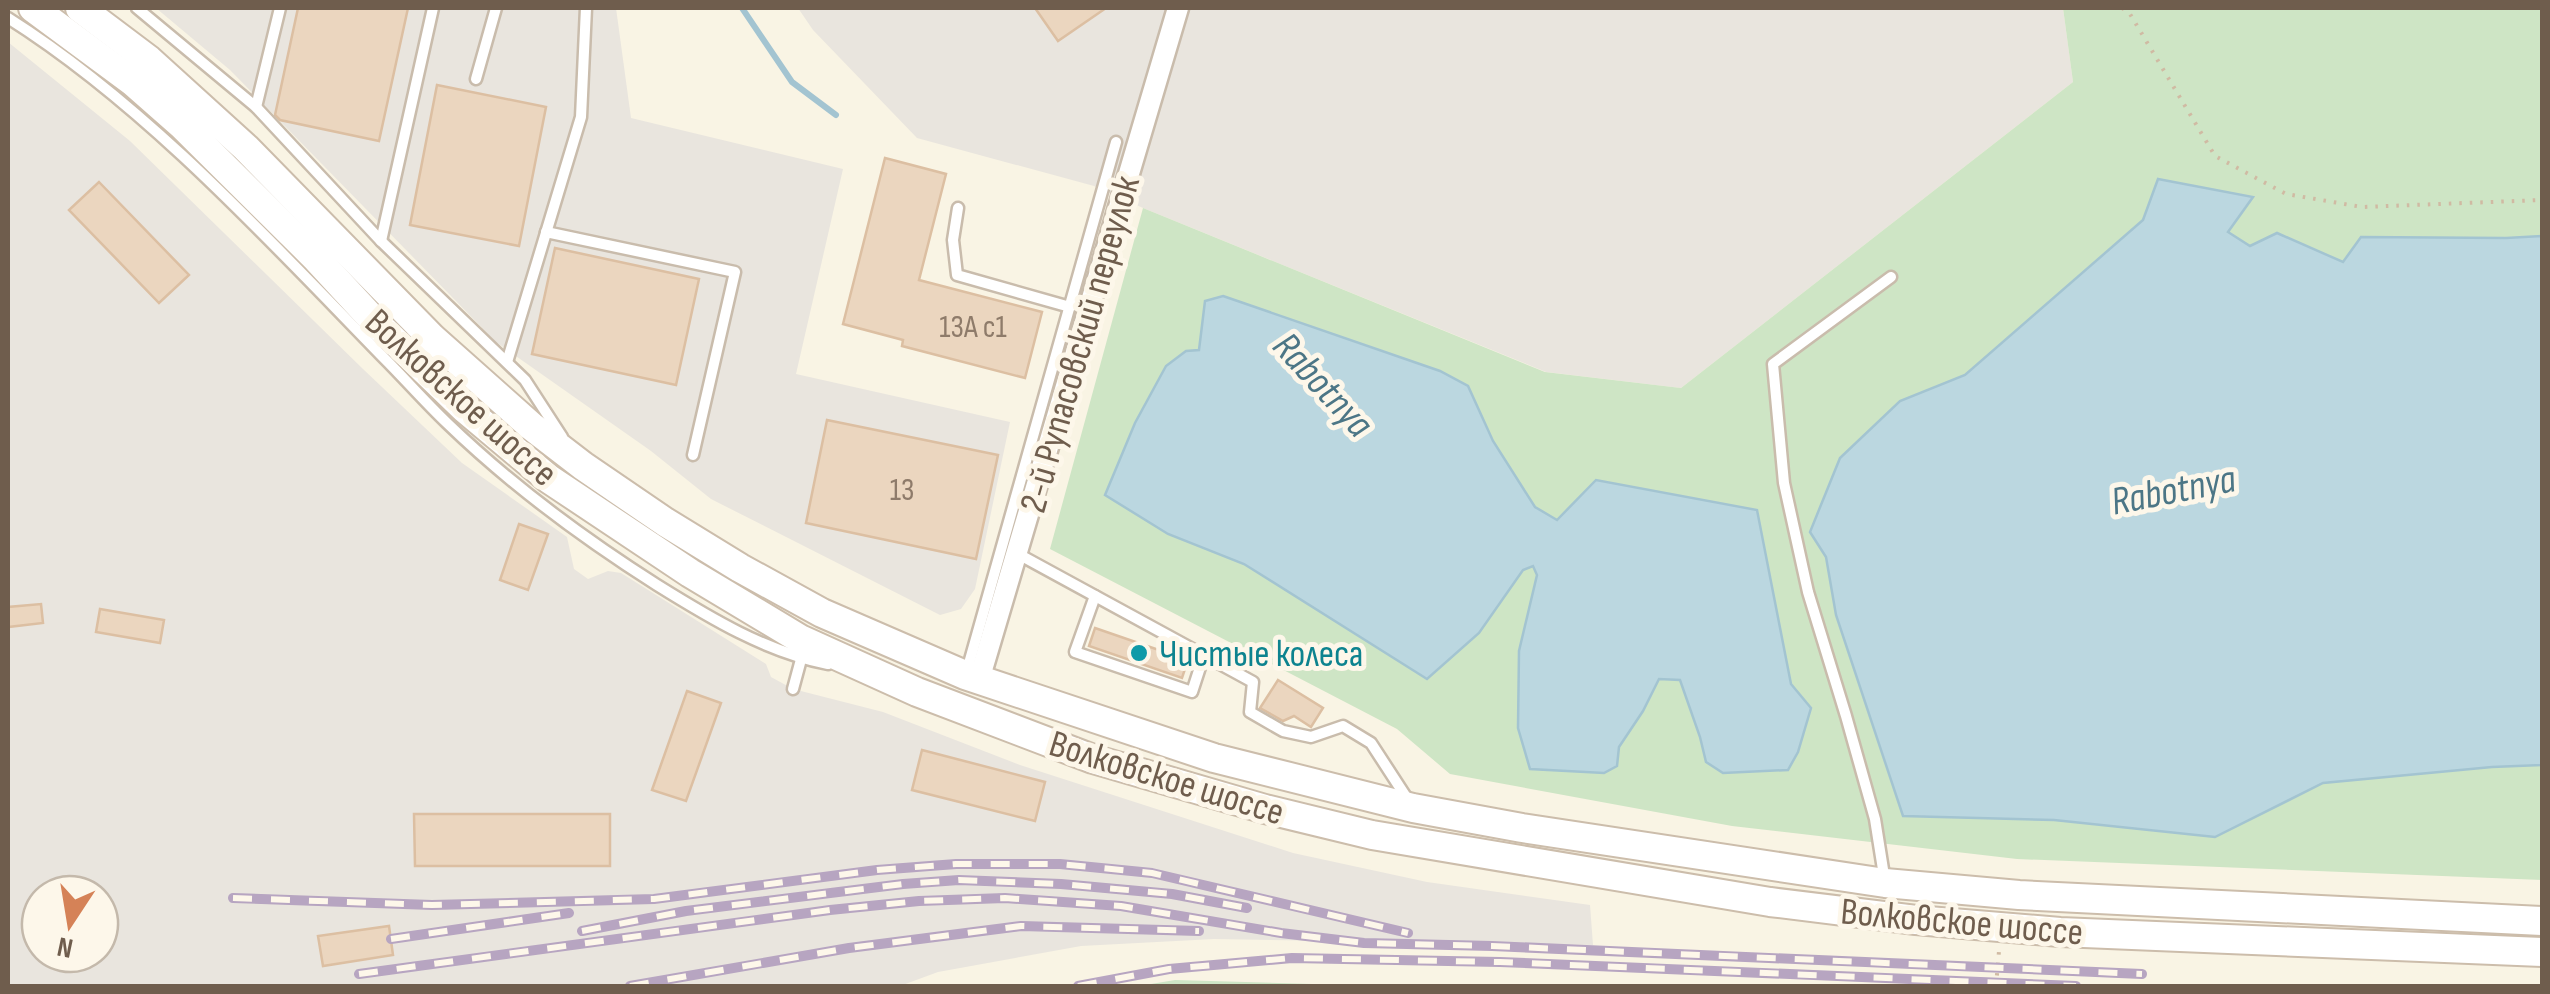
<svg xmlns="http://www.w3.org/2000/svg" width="2550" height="994" font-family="'Sofia Sans Condensed',sans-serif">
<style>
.industrial{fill:#e9e5de;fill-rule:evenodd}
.green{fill:#cee5c5;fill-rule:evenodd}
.water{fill:#bbd7e0;stroke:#a3c4d1;stroke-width:2.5}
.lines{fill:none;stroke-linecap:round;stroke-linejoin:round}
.stream{stroke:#a3c4d1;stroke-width:6}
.building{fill:#ebd6bf;stroke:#dcbfa2;stroke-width:2.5}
.lane-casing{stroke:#c9bcac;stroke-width:15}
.street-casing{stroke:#c9bcac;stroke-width:25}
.secondary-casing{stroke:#ccbdab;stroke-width:32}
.path{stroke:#d0baa3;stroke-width:4;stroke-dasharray:2.5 8;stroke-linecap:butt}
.lane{stroke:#fff;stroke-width:10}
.street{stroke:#fff;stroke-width:20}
.secondary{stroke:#fff;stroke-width:28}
.rail-casing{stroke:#b7a5c1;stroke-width:10}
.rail{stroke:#fdf7ea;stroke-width:6;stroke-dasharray:19;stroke-linecap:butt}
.culture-dot{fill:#0f9aa8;stroke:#fdf7ea;stroke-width:4}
.labels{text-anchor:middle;stroke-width:10;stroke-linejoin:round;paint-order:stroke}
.number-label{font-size:32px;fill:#8e7b6a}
.street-label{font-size:38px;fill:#6f5d4d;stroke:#fdf7ea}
.culture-label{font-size:38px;fill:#0d838f;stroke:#fdf7ea;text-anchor:start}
.water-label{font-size:40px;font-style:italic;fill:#4c7686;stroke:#fdf7ea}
</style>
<rect width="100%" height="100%" fill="#f9f4e4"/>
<!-- industrial -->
<g class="industrial">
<path d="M156,8H616L631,118L843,169L796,374L1010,422L975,589L961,609L940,615L711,499L651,451L496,342L230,70Z"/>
<path d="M798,8H2063L2073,82L1681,388L1546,372L1143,208L1094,186L917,138L813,30Z"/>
<path d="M8,42L130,141L363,369L462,463L567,537L574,569L588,579L608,571L621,573L766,664L771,677L793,689L883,712L1020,765L1293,853L1427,882L1590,905L1593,945L1214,939L1081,946L938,972L900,986H8ZM40,894H100V954H40Z"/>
</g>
<!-- green -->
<g class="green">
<path d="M2063,8H2542V236L2506,238L2343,262L2277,233L2250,246L2228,232L2252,197L2158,179L2143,220L1965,376L1900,401L1810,532L1826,557L1836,616L1904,816L2054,820L2215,837L2323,783L2492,767L2542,765V880L2017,859L1732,826L1450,774L1397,729L1050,549L1143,208L1545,372L1681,388L2073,82ZM1199,350L1468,386L1493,441L1535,507L1558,520L1757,510L1791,684L1811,708L1706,762L1700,737L1680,680L1659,679L1643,711L1619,747L1519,651L1537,575L1533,565L1523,570L1479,633L1244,564L1168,534L1105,494L1135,423L1166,366L1186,351Z"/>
<path d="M1175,980L1380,986H1139Z"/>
</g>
<!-- water -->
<g class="water">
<path d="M2158,179L2253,197L2228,232L2250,246L2277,233L2343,262L2361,237L2506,238L2542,236V765L2492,767L2323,783L2215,837L2054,820L1903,816L1836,615L1826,557L1810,532L1840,458L1900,401L1965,375L2143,220Z"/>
<path d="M1223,296L1440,371L1468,386L1493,441L1535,507L1557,520L1596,480L1757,510L1791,684L1811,708L1798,752L1788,770L1723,773L1706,762L1700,737L1680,680L1659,679L1643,711L1619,747L1617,766L1604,773L1530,769L1518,728L1519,651L1537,575L1533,566L1523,570L1479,633L1427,679L1244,564L1168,534L1105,495L1135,423L1166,366L1186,351L1199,350L1205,301Z"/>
</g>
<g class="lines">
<!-- stream -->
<path class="stream" d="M742,8L792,82L836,115"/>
</g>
<!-- building -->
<g class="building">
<path d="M298,8H408L379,141L280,120L275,115Z"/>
<path d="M1035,8H1106L1058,41Z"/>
<path d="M437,85L546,107L519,246L410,225Z"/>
<path d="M885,158L946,174L919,280L1042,312L1025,378L902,346L903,340L843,324Z"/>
<path d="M99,182L189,275L159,303L69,210Z"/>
<path d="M555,248L699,279L676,385L532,354Z"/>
<path d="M827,420L998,455L976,559L806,523Z"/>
<path d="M519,524L548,534L528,590L500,580Z"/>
<path d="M41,604L43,623L8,627V607Z"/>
<path d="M100,609L164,620L160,643L96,632Z"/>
<path d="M1095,628L1188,660L1182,678L1089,646Z"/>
<path d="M1278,680L1323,708L1311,727L1294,716L1283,721L1260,708Z"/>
<path d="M687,691L721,703L686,801L652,790Z"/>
<path d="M922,750L1045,782L1035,821L912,790Z"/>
<path d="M414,814H610V866H415Z"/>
<path d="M389,926L393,955L323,966L318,936Z"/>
</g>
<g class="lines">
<defs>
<g id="lane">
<path d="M137,8L256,107L381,241L525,380L562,437"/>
<path d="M8,18C146,105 270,241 384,358C405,379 425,402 447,423C510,484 583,538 657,585C710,618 766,652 828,664"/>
<path d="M476,79L496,8"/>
<path d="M256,107L280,8"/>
<path d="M958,208L953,240L957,275L1070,307"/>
<path d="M546,232L735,272L693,455"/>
<path d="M381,241L433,8"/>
<path d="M507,362L581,117L586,8"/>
<path d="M1018,554L1253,682L1250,712L1283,731L1311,737L1343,726L1371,743L1410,803"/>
<path d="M1095,596L1075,652L1192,692L1204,655"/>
<path d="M966,674L1116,142"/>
<path d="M793,689L803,652"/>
<path d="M1885,882L1875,819L1846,716L1808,592L1784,483L1773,364L1891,277"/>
</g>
<path id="street" d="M979,680L1178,8"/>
<g id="secondary">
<path d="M33,8L133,82L183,126L315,257L376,323L464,408L549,479L690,573L800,639L917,692L1093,759L1265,809L1372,835L1770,902L1916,920L2060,932L2542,952"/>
<path d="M80,8L149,60L246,148L432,338L531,426L583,466L665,522L740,568L822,613L965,675L1214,758L1413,808L1522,828L1885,883L2019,895L2542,921"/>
</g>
</defs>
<!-- lane casing -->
<use href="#lane" class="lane-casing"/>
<!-- street casing -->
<use href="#street" class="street-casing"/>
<!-- secondary casing -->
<use href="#secondary" class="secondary-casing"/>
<!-- path -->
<g class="path">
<path d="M2122,8L2130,14L2215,156L2286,194L2362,207L2542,200"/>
<path d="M1996,986L1999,951"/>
</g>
<!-- lane -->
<use href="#lane" class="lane"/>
<!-- street -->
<use href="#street" class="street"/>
<!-- secondary -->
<use href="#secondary" class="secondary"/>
<defs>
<g id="rail">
<path d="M233,898L432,905L654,899L877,870L956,864H1060L1152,873L1408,933"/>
<path d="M582,931L686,911L903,884L959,880L1061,884L1172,894L1247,908"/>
<path d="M391,939L569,913"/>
<path d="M359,974L830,910L919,901L1005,898L1121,906L1281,933L1364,943L1492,946L2142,974"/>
<path d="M630,986L849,948L1021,926L1199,931"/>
<path d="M1078,986L1169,969L1292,958L1500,962L2076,986"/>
</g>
</defs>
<!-- rail casing -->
<use href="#rail" class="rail-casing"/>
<!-- rail -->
<use href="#rail" class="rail"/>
</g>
<!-- markers -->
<circle class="culture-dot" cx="1139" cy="653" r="10"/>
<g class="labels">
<!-- number labels -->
<g class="number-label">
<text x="973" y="337">13А с1</text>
<text x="902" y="500">13</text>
</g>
<!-- street labels -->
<g class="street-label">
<text transform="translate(1079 344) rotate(-74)" y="13">2-й Рупасовский переулок</text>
<text transform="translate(462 397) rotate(42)" y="13">Волковское шоссе</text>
<text transform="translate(1167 777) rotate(17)" y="13">Волковское шоссе</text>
<text transform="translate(1962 921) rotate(5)" y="13">Волковское шоссе</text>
</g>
<!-- culture labels -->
<g class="culture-label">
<text x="1159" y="666">Чистые колеса</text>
</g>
<!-- water labels -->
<g class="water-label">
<text transform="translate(1324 384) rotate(47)" y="14">Rabotnya</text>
<text transform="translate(2173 489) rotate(-11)" y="14">Rabotnya</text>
</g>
</g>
<!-- border -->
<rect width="2550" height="994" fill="none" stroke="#6f5d4d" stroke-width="20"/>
<!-- north arrow -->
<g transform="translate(70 924) rotate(192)"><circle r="48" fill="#fdf7ea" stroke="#c4b9ab" stroke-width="2.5"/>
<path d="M0-8L18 38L0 25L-18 38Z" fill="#d58257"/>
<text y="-15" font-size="28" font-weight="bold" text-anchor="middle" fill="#6f5d4d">N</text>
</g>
</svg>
